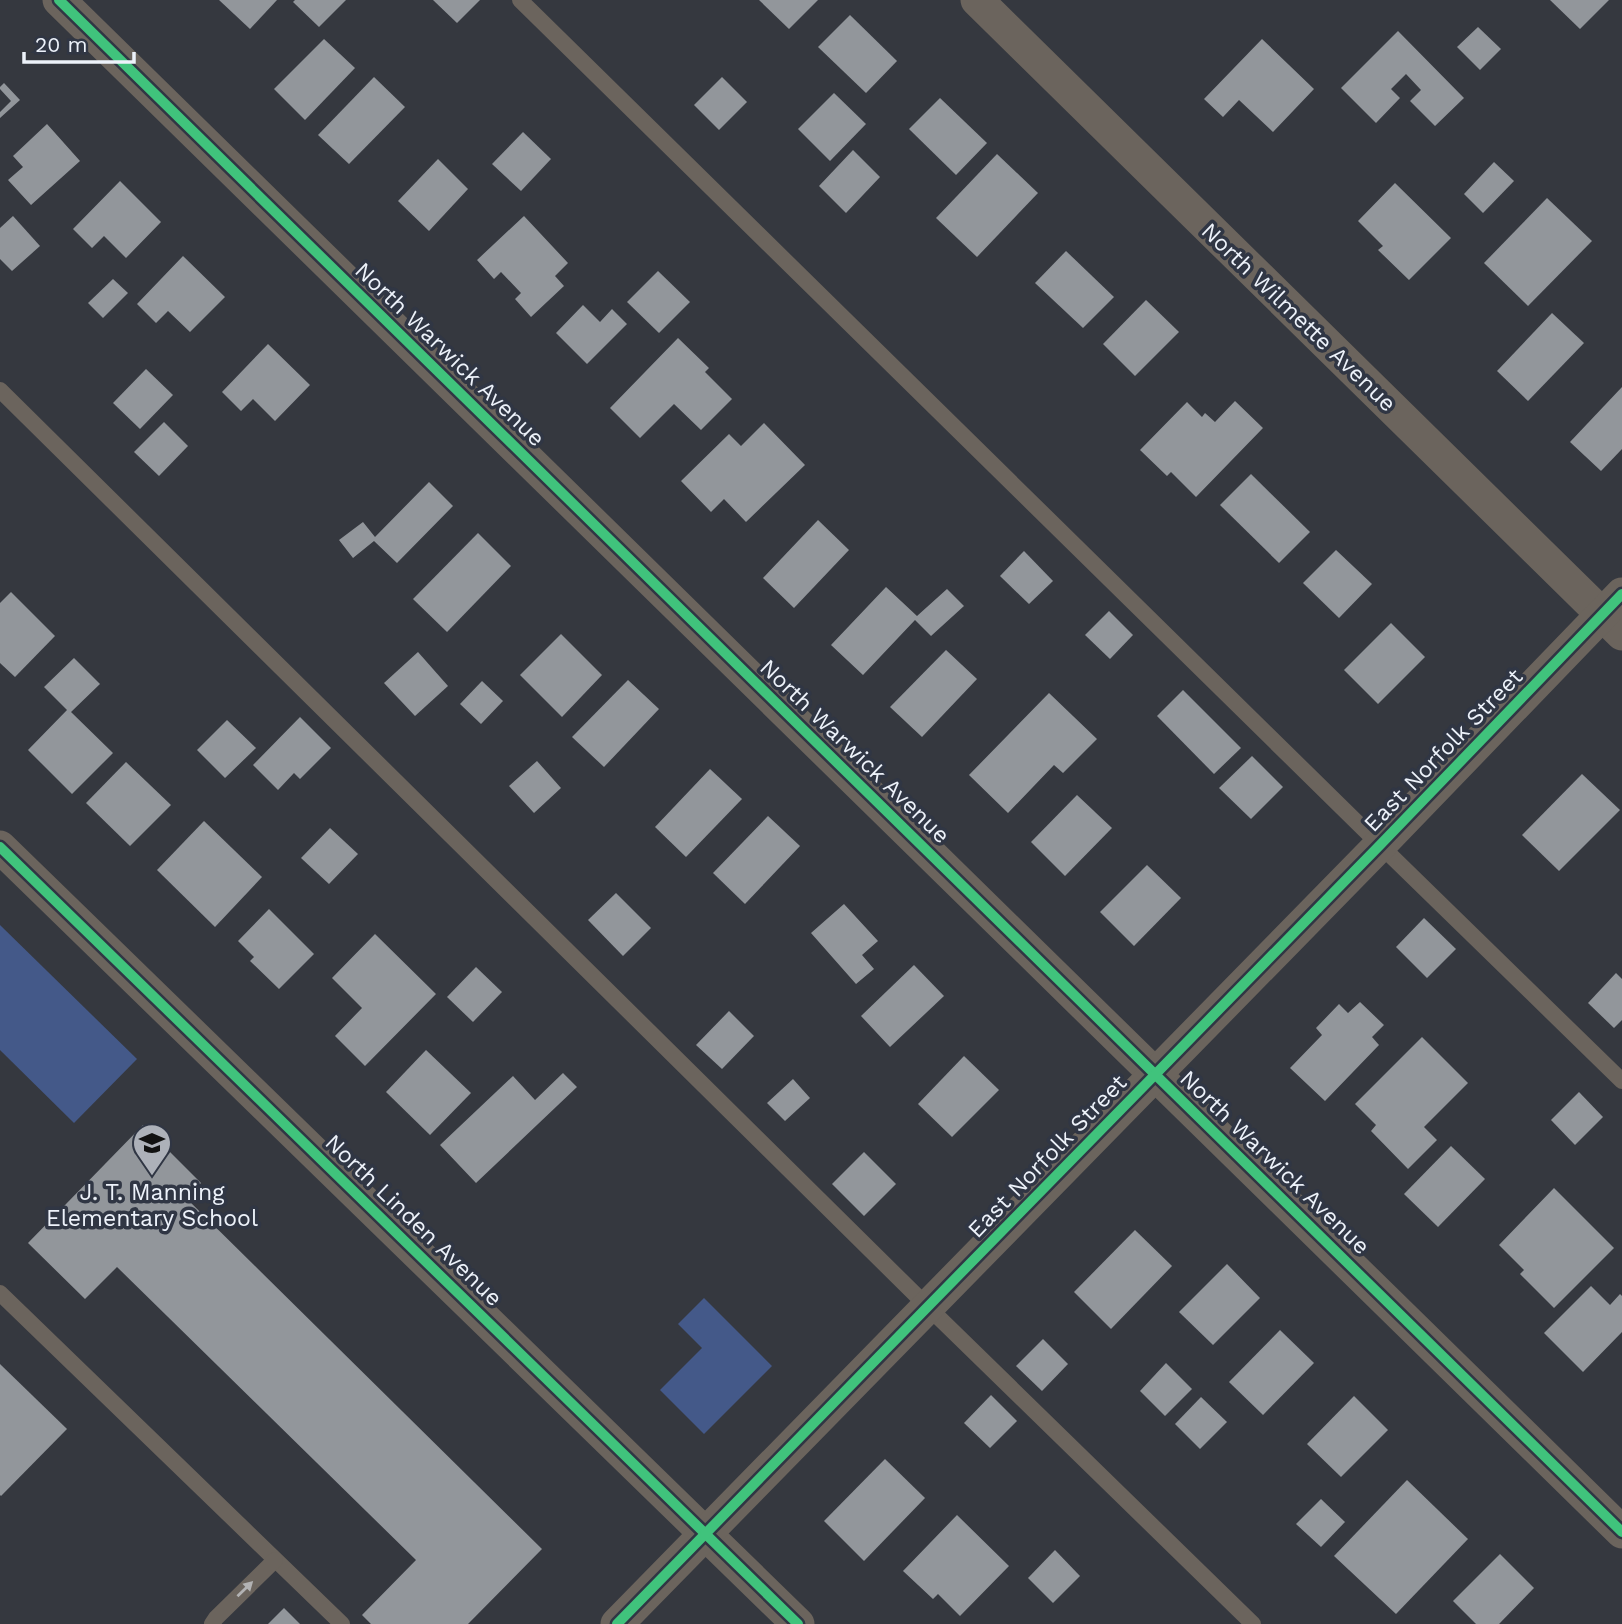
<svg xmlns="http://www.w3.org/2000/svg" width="1622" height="1624" font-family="'Work Sans',sans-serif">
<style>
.green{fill:#445989}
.building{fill:#92969b}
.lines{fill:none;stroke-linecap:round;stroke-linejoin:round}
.service{stroke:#6b645d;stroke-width:16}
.minor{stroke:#6b645d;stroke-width:33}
.cycleway-casing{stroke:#303644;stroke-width:15}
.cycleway{stroke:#40c37c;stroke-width:10}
.oneway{fill:#b2b2b3}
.labels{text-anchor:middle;stroke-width:7;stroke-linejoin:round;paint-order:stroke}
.street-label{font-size:23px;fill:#edf2fa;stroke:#303644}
.poi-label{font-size:23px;fill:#edf2fa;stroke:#303644}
</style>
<rect width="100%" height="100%" fill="#35383f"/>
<!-- green -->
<g class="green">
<path d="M0,925L137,1059L74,1123L0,1050Z"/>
<path d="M704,1298L772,1366L704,1434L660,1390L702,1348L678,1324Z"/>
</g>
<!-- building -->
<g class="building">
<path d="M219,0H277L250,29Z"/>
<path d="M295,0H346L319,27L293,2Z"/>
<path d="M433,0H480L457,23Z"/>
<path d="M759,0H818L789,29Z"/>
<path d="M1550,0H1609L1580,29Z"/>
<path d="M850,15L897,61L866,93L818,47Z"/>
<path d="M1478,27L1501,49L1480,70L1457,47Z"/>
<path d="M1398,31L1464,98L1435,126L1410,101L1421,90L1406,74L1391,89L1400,98L1376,123L1341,88Z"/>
<path d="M324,39L355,68L305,120L274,89Z"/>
<path d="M1262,39L1314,89L1273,132L1239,100L1223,117L1204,99Z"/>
<path d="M374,77L405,107L349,164L318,135Z"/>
<path d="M722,77L747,102L719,130L694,105Z"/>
<path d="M4,83L20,100L0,118V112L11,101L0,89V87Z"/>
<path d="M834,93L866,124L830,161L798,129Z"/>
<path d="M940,98L987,143L956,175L909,129Z"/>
<path d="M47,124L80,161L31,205L8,180L23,167L13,156Z"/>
<path d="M523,132L551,159L521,191L492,164Z"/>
<path d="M853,150L880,177L846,213L819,186Z"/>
<path d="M997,154L1038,193L977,257L936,218Z"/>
<path d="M438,159L468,189L429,231L398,201Z"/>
<path d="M1494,162L1514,181L1483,213L1464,194Z"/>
<path d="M120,181L161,222L126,258L104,236L92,248L73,229Z"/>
<path d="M1395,183L1451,238L1409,280L1378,250L1383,246L1358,221Z"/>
<path d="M1547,198L1592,241L1528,306L1484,263Z"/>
<path d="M13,216L40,246L12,271L0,259V228Z"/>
<path d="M524,216L568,263L555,276L564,286L531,317L515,299L521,293L501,272L494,279L477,260Z"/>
<path d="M1066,251L1114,297L1083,328L1035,283Z"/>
<path d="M183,256L225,297L190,332L168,311L156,323L137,304Z"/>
<path d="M658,271L690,302L659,333L627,302Z"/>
<path d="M113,279L128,293L103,318L88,303Z"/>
<path d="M1146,300L1179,332L1135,376L1103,344Z"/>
<path d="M583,305L600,322L612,309L627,324L587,364L556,333Z"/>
<path d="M1552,313L1584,343L1528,401L1497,371Z"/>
<path d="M678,338L709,368L705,372L732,399L701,430L674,404L640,438L610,408Z"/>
<path d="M268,344L310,385L275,421L253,399L241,411L222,392Z"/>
<path d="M146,369L173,395L140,429L113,403Z"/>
<path d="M1622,387V449L1601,471L1570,442Z"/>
<path d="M1235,401L1263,428L1196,497L1171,472L1167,476L1140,450L1187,402L1202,417L1205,413L1215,422Z"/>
<path d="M164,422L188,446L159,476L134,452Z"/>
<path d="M764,423L805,465L746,522L724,499L711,512L681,481L729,434L741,446Z"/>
<path d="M1251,474L1310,532L1279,563L1220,505Z"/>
<path d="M429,482L453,506L397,563L374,541L353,558L339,540L363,522L375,537Z"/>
<path d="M818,520L849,550L794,608L763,578Z"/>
<path d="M478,533L511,566L447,632L413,599Z"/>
<path d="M1336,550L1372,584L1339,618L1303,583Z"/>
<path d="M1024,551L1053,581L1029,604L1000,576Z"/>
<path d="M886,587L917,616L947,589L964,606L931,636L915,620L863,675L831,645Z"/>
<path d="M11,592L55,636L15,677L0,663V603Z"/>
<path d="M1109,611L1133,635L1110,659L1085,635Z"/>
<path d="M1391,623L1425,657L1378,704L1344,670Z"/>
<path d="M561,634L602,675L562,717L520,675Z"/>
<path d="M946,650L977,679L922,737L890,707Z"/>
<path d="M418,652L448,686L415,716L384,683Z"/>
<path d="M74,658L100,684L71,712L113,753L72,794L28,750L67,710L44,687Z"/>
<path d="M628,680L659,709L604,767L572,737Z"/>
<path d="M482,681L503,701L481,724L460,704Z"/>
<path d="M1183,690L1241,748L1214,774L1157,716Z"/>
<path d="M1049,693L1097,739L1063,773L1054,765L1008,813L969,775Z"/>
<path d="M300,717L331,748L300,779L294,773L278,790L253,765Z"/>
<path d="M227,720L256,748L225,778L197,750Z"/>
<path d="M1252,756L1283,787L1251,819L1219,788Z"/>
<path d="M537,761L561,788L534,813L509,786Z"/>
<path d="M126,762L171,805L130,846L86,803Z"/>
<path d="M710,769L742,799L686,857L655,827Z"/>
<path d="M1582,774L1620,810L1559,871L1522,835Z"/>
<path d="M1077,795L1112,828L1065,876L1031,842Z"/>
<path d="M768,816L800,846L745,904L713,873Z"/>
<path d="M204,821L262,877L215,927L157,870Z"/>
<path d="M330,828L358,854L329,884L301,858Z"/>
<path d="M1147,865L1181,898L1134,946L1100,912Z"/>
<path d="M616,893L651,928L623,956L588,920Z"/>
<path d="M844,904L878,941L862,955L874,969L856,984L811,933Z"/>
<path d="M269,909L314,954L279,989L250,961L254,957L238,941Z"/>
<path d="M1424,918L1456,949L1427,978L1396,947Z"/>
<path d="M375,934L436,994L365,1066L335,1036L362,1008L332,978Z"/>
<path d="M914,965L944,996L890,1047L861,1016Z"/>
<path d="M476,967L502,992L473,1022L447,997Z"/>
<path d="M1616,973L1622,979V1020L1614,1028L1588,1003Z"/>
<path d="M1360,1002L1384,1025L1372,1037L1379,1045L1325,1101L1290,1068L1322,1035L1316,1028L1339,1004L1348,1013Z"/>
<path d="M729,1011L754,1036L722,1069L696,1045Z"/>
<path d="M1422,1037L1468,1083L1424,1127L1437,1140L1408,1169L1371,1131L1376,1125L1355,1104Z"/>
<path d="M426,1050L471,1093L430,1135L386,1092Z"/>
<path d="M964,1056L999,1090L952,1137L918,1104Z"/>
<path d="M563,1073L577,1087L476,1183L440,1145L513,1076L535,1100Z"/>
<path d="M793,1079L810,1098L785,1121L767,1103Z"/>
<path d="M1579,1092L1603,1117L1575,1145L1551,1120Z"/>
<path d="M143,1125L201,1183L186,1198L542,1549L468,1624H371L362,1615L416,1560L117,1267L85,1299L28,1243Z"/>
<path d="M1451,1146L1485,1179L1438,1227L1404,1194Z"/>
<path d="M864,1152L896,1184L864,1216L832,1184Z"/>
<path d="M1554,1188L1614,1248L1554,1308L1520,1274L1524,1270L1499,1245Z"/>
<path d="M1135,1230L1172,1266L1111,1329L1074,1292Z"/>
<path d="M1227,1264L1260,1298L1213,1345L1179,1312Z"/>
<path d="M1591,1286L1610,1305L1620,1294L1622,1296V1332L1583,1372L1544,1333Z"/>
<path d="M1280,1330L1314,1363L1263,1415L1229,1382Z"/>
<path d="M1043,1339L1068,1364L1042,1391L1016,1366Z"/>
<path d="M1166,1363L1192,1389L1165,1416L1140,1391Z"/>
<path d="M0,1364L67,1429L1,1496L0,1495Z"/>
<path d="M991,1395L1017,1421L990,1448L964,1423Z"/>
<path d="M1354,1396L1388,1430L1341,1477L1307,1444Z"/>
<path d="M1201,1397L1227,1422L1200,1449L1175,1424Z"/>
<path d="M885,1459L925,1498L864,1561L824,1521Z"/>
<path d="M1407,1480L1468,1539L1396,1614L1334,1556Z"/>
<path d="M1321,1499L1345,1522L1321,1547L1296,1524Z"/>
<path d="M957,1515L1009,1566L960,1616L938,1594L933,1599L903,1571Z"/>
<path d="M1055,1550L1080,1576L1053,1603L1028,1578Z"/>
<path d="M1500,1554L1534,1588L1499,1624H1476L1453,1601Z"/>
<path d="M284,1608L300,1624H268Z"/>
</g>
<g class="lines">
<!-- service -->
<g class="service">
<path d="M520,0L1380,845L1622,1081"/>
<path d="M0,390L928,1307L1253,1624"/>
<path d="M0,1293L342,1624"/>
<path d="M212,1624L216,1618L275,1560"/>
</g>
<!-- minor -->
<g class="minor">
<path d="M59,0L1622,1532"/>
<path d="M977,0L1622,634"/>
<path d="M0,847L798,1624"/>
<path d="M617,1624L1380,845L1622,594"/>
</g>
<defs>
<g id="cycleway">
<path d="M59,0L1622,1532"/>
<path d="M0,847L798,1624"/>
<path d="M617,1624L1380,845L1622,594"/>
</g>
</defs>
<!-- cycleway casing -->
<use href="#cycleway" class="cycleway-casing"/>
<!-- cycleway -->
<use href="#cycleway" class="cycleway"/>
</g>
<!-- one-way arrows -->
<defs><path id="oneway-solid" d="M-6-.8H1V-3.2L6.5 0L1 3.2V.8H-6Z" transform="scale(1.75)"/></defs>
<use class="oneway" href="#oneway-solid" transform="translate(245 1589) rotate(-44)"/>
<!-- icons -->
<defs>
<symbol id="school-pin" viewBox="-11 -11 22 30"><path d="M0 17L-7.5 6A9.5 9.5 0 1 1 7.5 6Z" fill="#adb1b9" stroke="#303644"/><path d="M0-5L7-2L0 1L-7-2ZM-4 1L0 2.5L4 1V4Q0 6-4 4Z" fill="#111"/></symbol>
</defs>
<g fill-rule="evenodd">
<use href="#school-pin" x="130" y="1121" width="44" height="60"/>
</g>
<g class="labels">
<!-- street labels -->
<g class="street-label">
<text transform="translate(1299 317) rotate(44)" y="8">North Wilmette Avenue</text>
<text transform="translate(450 354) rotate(44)" y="8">North Warwick Avenue</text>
<text transform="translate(1443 750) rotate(-46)" y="8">East Norfolk Street</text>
<text transform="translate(855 751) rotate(44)" y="8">North Warwick Avenue</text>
<text transform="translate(1047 1156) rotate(-46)" y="8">East Norfolk Street</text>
<text transform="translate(1275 1162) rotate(44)" y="8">North Warwick Avenue</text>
<text transform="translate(414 1220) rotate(44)" y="8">North Linden Avenue</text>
</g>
<!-- poi labels -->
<g class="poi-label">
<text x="152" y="1200">J. T. Manning<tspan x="152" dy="26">Elementary School</tspan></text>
</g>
</g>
<!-- scale -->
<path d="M24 52v10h110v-10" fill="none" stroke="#edf2fa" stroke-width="3.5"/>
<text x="35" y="52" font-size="21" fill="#edf2fa" stroke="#303644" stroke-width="5" paint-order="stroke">20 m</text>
</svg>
